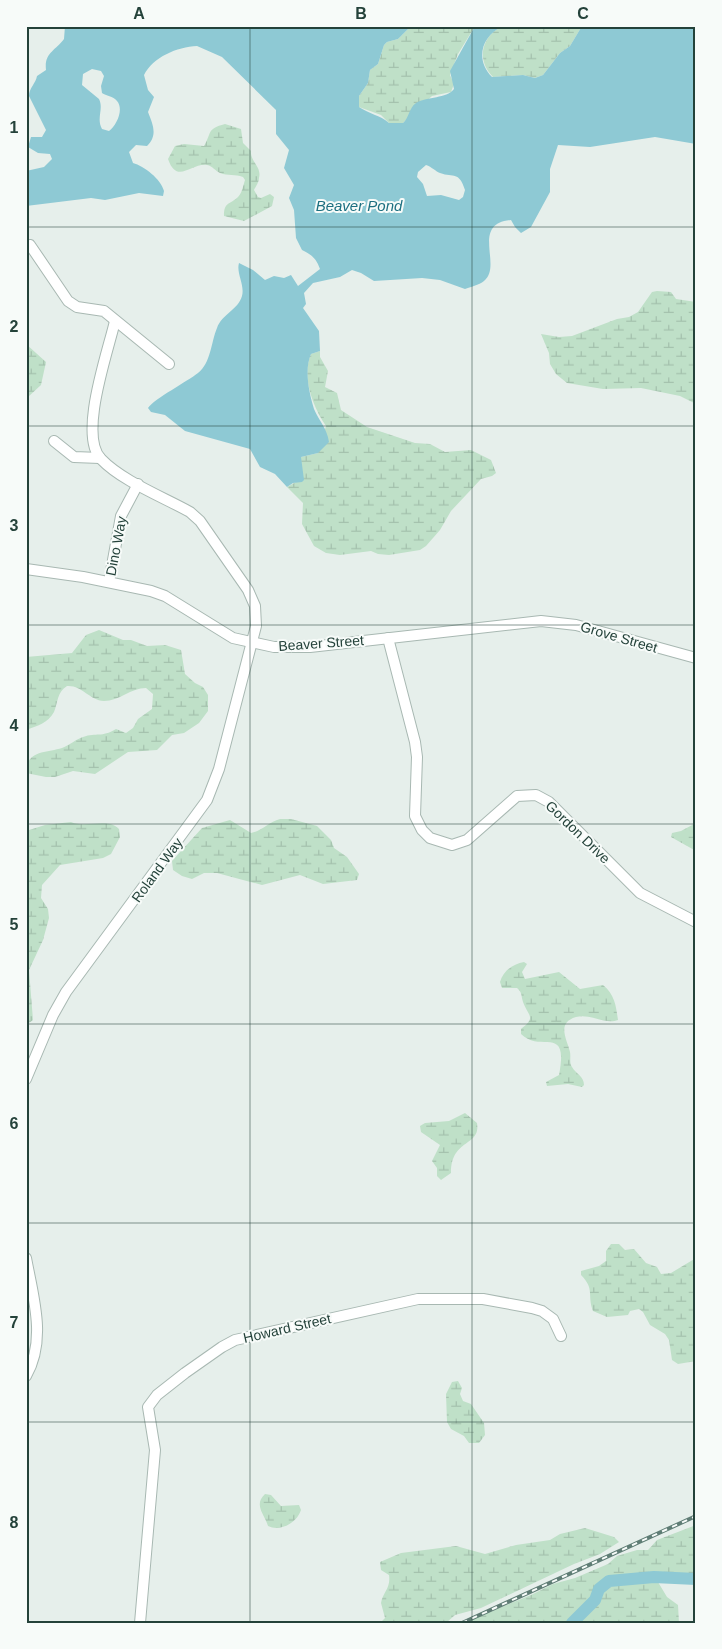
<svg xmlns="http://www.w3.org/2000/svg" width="722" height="1649" font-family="Arial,sans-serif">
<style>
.wetland{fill:url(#wetland-marsh)}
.water{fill:#8ec9d4;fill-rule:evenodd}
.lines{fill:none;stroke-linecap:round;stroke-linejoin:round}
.river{stroke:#8ec9d4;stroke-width:12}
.minor-casing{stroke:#a8b8b2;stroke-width:12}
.minor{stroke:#fff;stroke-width:10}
.rail-casing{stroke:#5f7d75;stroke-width:4}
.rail{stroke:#f7fbf9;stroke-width:2;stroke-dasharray:5.5;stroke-linecap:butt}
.grid{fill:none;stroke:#24423a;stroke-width:1;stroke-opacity:0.55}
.labels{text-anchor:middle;stroke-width:4;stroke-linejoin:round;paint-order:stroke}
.street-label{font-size:14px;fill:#24423a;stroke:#f7fbf9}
.water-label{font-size:15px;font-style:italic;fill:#1c6f80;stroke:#f7fbf9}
.neatline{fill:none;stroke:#24423a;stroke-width:2}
.grid-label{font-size:16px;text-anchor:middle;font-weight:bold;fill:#24423a}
</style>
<defs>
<pattern id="wetland-marsh" width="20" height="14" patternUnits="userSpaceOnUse" patternTransform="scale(1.25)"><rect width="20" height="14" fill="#bfe0c8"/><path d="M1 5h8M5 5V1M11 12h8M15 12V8" fill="none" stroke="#a4c1ad"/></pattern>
</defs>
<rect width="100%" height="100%" fill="#e6efeb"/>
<!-- wetland -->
<g class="wetland">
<path d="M411,26H475L458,54L450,75L454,84L451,92L432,96L403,123H389L381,115L359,107V96L368,83L370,70L378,64L384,45L387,42L398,39Z"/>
<path d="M503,26H582L570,46L560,53L543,75L535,78L523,75L493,77C476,60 481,36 503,26Z"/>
<path d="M225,124L241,129L243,143L251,151C250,162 262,166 259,178C259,182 256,186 254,190L258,197L261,198L270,194L274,197L272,206L244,221L224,216C224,203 228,205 237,198C242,194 243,186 245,180L243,177C235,174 228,176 220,173C215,171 213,166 207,165C191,163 177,185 168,159L175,146L184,144L204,146C212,133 206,129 225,124Z"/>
<path d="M657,291L671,292L676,299L696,302V404L680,396L641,388L603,389L567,383L556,374L550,364L549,353L541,334L559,337L572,336L617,319L629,317L638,312L652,292Z"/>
<path d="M26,344L46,362L41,385L28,397L26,395Z"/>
<path d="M320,351V357L328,371L325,387L337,393L341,410L367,427L415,443L430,444L445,452L471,450L491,460L496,473L492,476L481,479L451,511L440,530L426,546L420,550L389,555L378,554L371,551L340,555L326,553L314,546L302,524L303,503L287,487L296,482L301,457L318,453L326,426C313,407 301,377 311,354Z"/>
<path d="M99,630L123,640H131L147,646L165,645L181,650L185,674L195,683L203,687L208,695V711L199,723L184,733L172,735L157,750L128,752L95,774L73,771L55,777H46L26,773C26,750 46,753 62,748C70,745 76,739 83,737C97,732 101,738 116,729L126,733L133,728L138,719L152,709L153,694L146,688C131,688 119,701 104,701C89,700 82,685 67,686C57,692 58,702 54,712C48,723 37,726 26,730V657L72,653L86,635Z"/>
<path d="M280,819H291L317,826L331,840L334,848L347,857L359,874L357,880L323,884L300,875L262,885L217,873H204L192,879L182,876L173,870L172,861L202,828L230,820L251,833C262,831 269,822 280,819Z"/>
<path d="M71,822C87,829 106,817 119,829L120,837L111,854L103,858L60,865L42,885L41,898L48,909L49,918L43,940L29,970L33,1020L29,1023L26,1022V831L45,825Z"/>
<path d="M696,823V851L671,837L672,833L681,831Z"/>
<path d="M524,962L527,964L522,972L525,979L559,972L580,989L603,985C615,995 616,1006 618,1020C605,1025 590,1013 576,1017C556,1023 567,1039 570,1052C571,1057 569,1063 572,1067C576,1074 584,1076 584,1085L582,1087L568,1084L547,1086L546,1082L559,1075C569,1023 541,1054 521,1034V1029C537,1017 528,1016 523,1002C521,995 522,992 517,988H502L500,982C503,971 513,964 524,962Z"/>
<path d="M465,1113L477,1123C481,1147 451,1138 451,1173L441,1180L437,1176V1168L432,1161L440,1145L421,1132L420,1126L425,1123L449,1121Z"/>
<path d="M611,1244H619L625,1250L634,1249L646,1263L657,1267L661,1274L671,1273L696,1258V1361L678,1364L672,1360L669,1340L665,1334L650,1325L643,1312L639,1309L630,1311L628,1315L607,1317L593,1311C587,1295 595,1289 581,1275V1271L599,1266L606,1261V1251Z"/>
<path d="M458,1381L462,1388L460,1394L463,1401L471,1404L484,1423L485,1435L479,1443H469L464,1436L451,1429L447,1422L446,1394L452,1382Z"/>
<path d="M265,1494L271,1495L281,1506L299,1505L301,1510C297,1523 280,1532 268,1526C265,1515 253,1505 265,1494Z"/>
<path d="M696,1525V1579L675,1578L658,1582L667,1597L678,1605L679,1623H461L531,1595L553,1584L575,1578L608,1564L617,1556L637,1550H648L657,1540Z"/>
<path d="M585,1528L614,1537L619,1542L600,1554L574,1564L481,1608L455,1615L446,1623H380L385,1618L381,1603C383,1592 391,1588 389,1575L381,1570L380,1562L401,1553L456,1546L485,1554L516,1545L550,1540L560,1534Z"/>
</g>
<!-- water -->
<path class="water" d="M65,26H411L398,39L387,42L384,45L378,64L370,70L368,83L359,96V107C369,114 380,115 389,123H403C409,118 409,108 416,103C428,96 446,99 454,89L450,71L475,26H503C481,36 475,60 492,77L523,75L535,78L543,75L560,53L570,46L582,26H696V144L655,137L590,147L558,145L550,169V192L531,227L521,233L515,227L511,220C470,224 503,266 484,281C479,285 470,287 465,289L440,280L422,278L374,281L361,273L352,270L340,277L313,283L304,293L306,304L303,308L319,331L320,351L311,354C304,370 309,392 314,409C319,421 327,428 329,442L318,453L301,457L304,480L302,482L293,483L287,487L275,474L260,467L250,449L185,431L165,415L151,412L148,408C154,399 188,381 198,373C211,363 211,342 217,328C222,314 238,310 242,296C245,285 236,273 239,263L253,270L265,280L274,276L284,278L291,275L298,286L320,269C316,258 312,255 302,250L296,238L294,210L289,198L294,185L284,168L289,150L276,134V110L222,57L197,46C177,47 153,57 144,75L148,90L154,97L148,112C153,125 158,135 147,146L136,145L129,152L133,163C144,166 161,179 164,191L163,196L139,193L105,200L91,198L26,206V171L44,167L52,159L50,154L38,153L28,147L31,137H42L46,130L29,96C29,88 36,83 37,76L46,70C44,53 55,51 64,39ZM92,69L101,71L104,76L101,86L102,93C106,96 113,96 117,101C124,109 117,125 109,131L102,129C96,118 104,109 99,99L82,85L83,74ZM426,165C432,167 435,171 440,173C454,178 459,171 465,190L463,197L459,200L441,195L427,196L423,184L417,177L418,172Z"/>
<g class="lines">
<!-- river -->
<path class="river" d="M572,1623L595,1600L599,1589L609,1581L654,1577L696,1579"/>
<defs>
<g id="minor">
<path d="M30,245L68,301L77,307L104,311L169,364"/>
<path d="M54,441L74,457L100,458"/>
<path d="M26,569L83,577L151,591L165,596L233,638L274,647H310L541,621L576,625L696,658"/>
<path d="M109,582L121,516L138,484"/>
<path d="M388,638L415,742L417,757L415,816L422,830L430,838L452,845L467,840L517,796L536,795L549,802L640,893L696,922"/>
<path d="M26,1079L53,1015L66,992L207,800L219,769L256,626L255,606L248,590L200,521L190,512C163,497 122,481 101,459C78,435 108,352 115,321"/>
<path d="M26,1258C33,1296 47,1340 26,1376"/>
<path d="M140,1623L155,1450L148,1407L157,1395L185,1373L222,1347L235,1340L418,1299H483L532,1308L542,1311L553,1319L561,1336"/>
</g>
</defs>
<!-- minor casing -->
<use href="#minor" class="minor-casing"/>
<!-- minor -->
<use href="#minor" class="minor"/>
<defs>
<path id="rail" d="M462,1623L696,1516"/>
</defs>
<!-- rail casing -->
<use href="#rail" class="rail-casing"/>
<!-- rail -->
<use href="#rail" class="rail"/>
</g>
<!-- grid -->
<path class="grid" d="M250,26V1623M472,26V1623M26,227H696M26,426H696M26,625H696M26,824H696M26,1024H696M26,1223H696M26,1422H696"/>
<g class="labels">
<!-- street labels -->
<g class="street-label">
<text transform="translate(116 546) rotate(-79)" y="5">Dino Way</text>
<text transform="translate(619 637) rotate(16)" y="5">Grove Street</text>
<text transform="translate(321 643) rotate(-4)" y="5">Beaver Street</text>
<text transform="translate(578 832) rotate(44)" y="5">Gordon Drive</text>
<text transform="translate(157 870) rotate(-54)" y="5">Roland Way</text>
<text transform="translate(287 1328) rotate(-13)" y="5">Howard Street</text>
</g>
<!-- water labels -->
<g class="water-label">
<text x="359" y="211">Beaver Pond</text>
</g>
</g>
<!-- border -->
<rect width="722" height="1649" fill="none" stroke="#f7fbf9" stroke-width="55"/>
<rect x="28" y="28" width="666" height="1594" class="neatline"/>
<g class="grid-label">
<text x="139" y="19">A</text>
<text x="361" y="19">B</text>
<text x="583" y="19">C</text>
<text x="14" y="133">1</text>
<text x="14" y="332">2</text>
<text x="14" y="531">3</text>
<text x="14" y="731">4</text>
<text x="14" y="930">5</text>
<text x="14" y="1129">6</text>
<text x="14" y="1328">7</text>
<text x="14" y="1528">8</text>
</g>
</svg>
